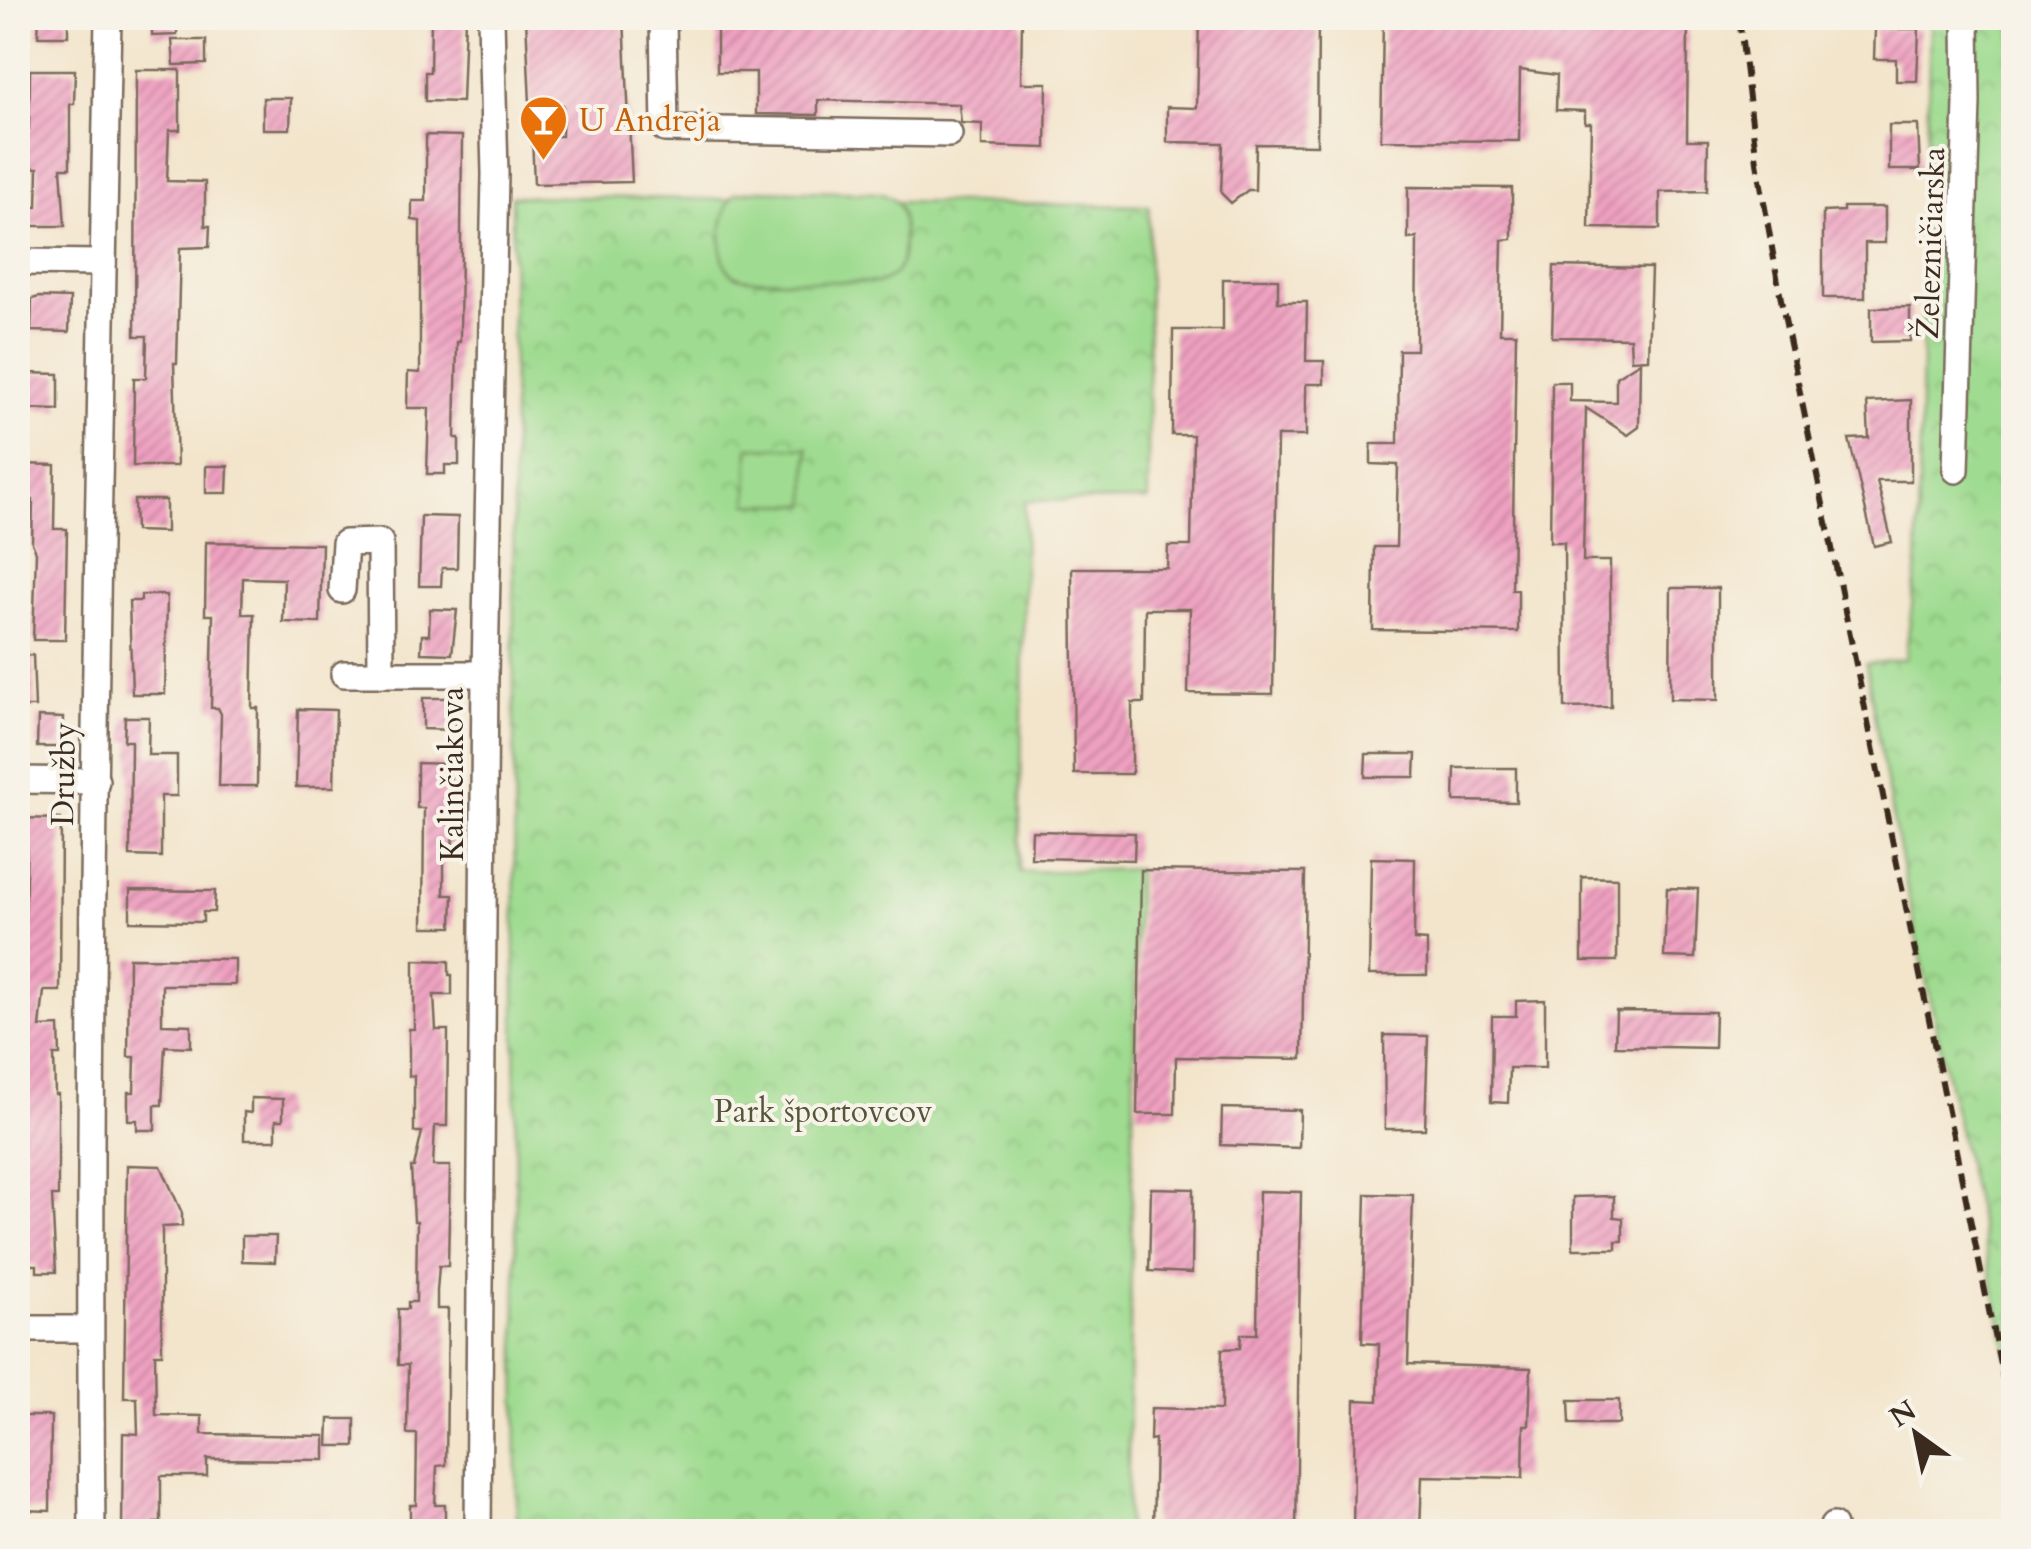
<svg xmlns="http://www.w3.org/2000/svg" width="2031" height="1549" font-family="Cardo,serif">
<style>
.park{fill:url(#park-crowns);stroke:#6d8257;stroke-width:2.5}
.pitch{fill:#9fdb90;stroke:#6d8257;stroke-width:2.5}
.building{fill:url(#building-hatch)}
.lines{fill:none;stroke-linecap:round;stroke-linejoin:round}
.minor-casing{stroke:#7b6b5b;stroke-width:30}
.minor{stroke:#fff;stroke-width:25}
.rail{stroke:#3b2a1e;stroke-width:6;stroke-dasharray:15 8;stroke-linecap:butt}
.labels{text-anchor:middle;stroke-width:8;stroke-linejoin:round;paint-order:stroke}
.food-label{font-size:32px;fill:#c56008;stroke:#f7f3e8;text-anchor:start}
.street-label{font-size:32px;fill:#3b2a1e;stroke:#f7f3e8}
.park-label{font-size:32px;fill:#54563a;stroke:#f7f3e8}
</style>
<defs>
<pattern id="park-crowns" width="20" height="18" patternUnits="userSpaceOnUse" patternTransform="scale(2.5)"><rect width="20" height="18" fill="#9fdb90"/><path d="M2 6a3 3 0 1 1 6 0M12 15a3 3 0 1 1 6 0" fill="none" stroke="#8abc7c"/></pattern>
<pattern id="building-hatch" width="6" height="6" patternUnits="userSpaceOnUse" patternTransform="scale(2.5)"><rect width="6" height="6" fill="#efa1c1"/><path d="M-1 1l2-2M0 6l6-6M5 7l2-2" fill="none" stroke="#c3839c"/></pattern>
</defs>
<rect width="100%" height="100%" fill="#f7f3e8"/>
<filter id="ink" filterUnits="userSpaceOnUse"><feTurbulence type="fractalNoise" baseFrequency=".01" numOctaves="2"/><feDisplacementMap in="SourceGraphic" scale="20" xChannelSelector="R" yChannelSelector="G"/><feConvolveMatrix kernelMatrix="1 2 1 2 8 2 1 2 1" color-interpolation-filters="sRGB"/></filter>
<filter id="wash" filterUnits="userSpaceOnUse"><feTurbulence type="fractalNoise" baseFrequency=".0048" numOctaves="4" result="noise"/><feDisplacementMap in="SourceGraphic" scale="40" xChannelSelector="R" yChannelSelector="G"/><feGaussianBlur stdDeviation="2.25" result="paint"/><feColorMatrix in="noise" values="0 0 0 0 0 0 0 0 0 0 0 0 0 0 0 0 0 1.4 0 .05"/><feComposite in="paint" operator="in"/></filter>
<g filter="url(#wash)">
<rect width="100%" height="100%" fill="#f3e5cc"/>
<!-- park -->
<g class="park">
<path d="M1930,18H2013V1381C1965,1142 1903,905 1866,664L1905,659L1917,566Z"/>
<path d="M512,196L1149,206L1148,500L1025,501L1020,872L1137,869L1127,1531H517Z"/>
</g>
<!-- pitch -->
<g class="pitch">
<path d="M760,190L877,193C903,198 903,214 903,237C903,259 903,276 878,283L748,279C739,278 733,276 727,268C716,252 721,205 736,193Z"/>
<path d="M749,447L808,448L807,505L748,504Z"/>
</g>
<g id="blocks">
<!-- building -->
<g class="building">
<path d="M39,18H68V36H38Z"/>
<path d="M152,18H177V35L152,36Z"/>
<path d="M431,18H465L462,102L425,101V72H430Z"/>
<path d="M526,18H624L632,182L534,184L532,136H562L563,105L530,104Z"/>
<path d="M717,18H1022L1021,83H1047L1046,148L982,146V124L961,123L959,104L818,100V115L756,114V72H717Z"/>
<path d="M1199,18H1318L1317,145L1256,144L1255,190H1248L1231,203L1221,193L1223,143L1167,142V107L1197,108Z"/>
<path d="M1383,18H1520V22L1586,26V18L1688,19L1687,140H1708L1707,191L1660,192V229L1589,228L1591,123H1585V111L1556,110L1557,75L1520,70L1519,141L1381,140Z"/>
<path d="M1875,29H1919L1917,81H1896V59H1874Z"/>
<path d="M172,40H206V64L174,65Z"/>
<path d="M30,70H75L74,104H70V168H61L65,226H30V207H37L38,168H18V129H29Z"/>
<path d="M136,70H180V130H169L167,181L205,182V226H210L209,247L180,248L177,363H174L177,466H133L134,378H146L147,336H135Z"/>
<path d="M263,98H291L290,129H263Z"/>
<path d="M1889,125H1918L1920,170H1889Z"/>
<path d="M426,135L462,136L460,342H457L455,438H459V465H445V474H427L429,408H407L408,372L420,373V221L412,220V201H426Z"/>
<path d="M1408,187L1512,188V239L1502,240L1500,333H1516L1512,590H1518V632L1373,630L1374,547H1396L1398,465L1371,464V444H1398L1399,350H1416L1417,238L1408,239Z"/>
<path d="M1843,207H1885V243H1865V298H1823V212L1843,211Z"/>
<path d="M1554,266L1651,268L1648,359L1631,360L1630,338L1552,337Z"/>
<path d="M1223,279H1278V302H1307L1306,361H1324V384H1306V436H1277L1273,694L1188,693L1190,609H1145L1144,703H1132V774H1074L1072,568H1167L1168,546H1191L1193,435H1172L1173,330H1223Z"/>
<path d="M39,297L70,298L69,332L31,331L32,299Z"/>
<path d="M1910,307V341L1871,342V308Z"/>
<path d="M1640,362L1639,427L1628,435L1586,408L1583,561H1610L1611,707L1565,708L1564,542H1550L1552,382H1570V401L1616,402V377Z"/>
<path d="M28,373L59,374V410L28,409Z"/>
<path d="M1911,400V481H1877L1892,542L1874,546L1849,439L1869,438L1867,402Z"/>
<path d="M18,464L55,465L54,529H67L65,640H33L36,552L32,543L33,500L18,499Z"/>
<path d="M206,466H228L227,493H206Z"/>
<path d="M134,500H166V532L135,531Z"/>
<path d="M421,516L458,517L457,568H442L441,586H419Z"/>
<path d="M206,542L322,544L320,623L283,622L284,579L243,578L242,614H254L252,708H258L257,786H219L221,714L218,708H211L213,615H205Z"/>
<path d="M1671,588H1718V700L1670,699Z"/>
<path d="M141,595H167L165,694H132L129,601H141Z"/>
<path d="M430,609L457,610L452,654L421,653L422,635H429Z"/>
<path d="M33,655L35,707H18V656Z"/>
<path d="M423,698H455V730L423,729Z"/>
<path d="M298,709L336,710L334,787H296Z"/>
<path d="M38,717L63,718L62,747H37Z"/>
<path d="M125,717H149L148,755H177V796H161V857L130,856L131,741H124Z"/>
<path d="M1366,754H1416L1415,777H1365Z"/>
<path d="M417,763L450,764L453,855H444V895H453L452,927H423L424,808H417Z"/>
<path d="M1455,768H1516V802L1454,801Z"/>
<path d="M18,818L61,819L60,991H44L40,1027L59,1026L60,1055H54L55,1094H58V1196H52L56,1272H37V1265H19L20,1232L27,1233V1195H23L24,1144H18V955L24,956L27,836L18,835Z"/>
<path d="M1032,831L1135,833L1134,860L1031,858Z"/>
<path d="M1371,858L1415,859L1414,940L1427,941V975H1369Z"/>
<path d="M1141,870L1305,872L1302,1059L1176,1057L1175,1114H1137Z"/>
<path d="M1582,877L1617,878V961H1582Z"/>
<path d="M1667,888L1698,889L1695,958L1664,957Z"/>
<path d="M130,890L215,891L214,912H203V922L130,921Z"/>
<path d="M129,958L235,959V985H162V1024L191,1025V1047L165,1046L162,1105H155V1130H137V1120H128V1092H134L135,1057H128Z"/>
<path d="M414,960L449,961V975H452V995H434L436,1030H448L447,1126H435L433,1166H450L448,1266H439L437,1291V1309H448L446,1465L437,1466L435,1505H445V1532H410V1505H416L417,1434H407L408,1365H398V1309H408V1302H416L417,1221H414L411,1167H414L422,1132H414V1076H409V1029H414Z"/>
<path d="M1545,1000V1068H1509L1508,1103L1491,1102L1492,1016H1516V1001Z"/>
<path d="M1616,1011L1715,1012L1714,1048L1615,1046Z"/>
<path d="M1384,1035L1428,1036L1425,1129H1385Z"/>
<path d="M251,1098L283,1099V1120H276V1140H244V1112L251,1113Z"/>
<path d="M1222,1108L1300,1110L1299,1148L1221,1145Z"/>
<path d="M127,1165L161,1166L182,1213V1226L162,1227V1354H155L156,1415L202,1416V1434L325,1436V1460L207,1459V1476H161V1523H154V1530H122L123,1433L138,1434L137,1398H124Z"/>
<path d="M1151,1188L1193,1189L1192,1273L1149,1271Z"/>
<path d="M1259,1191L1301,1192L1296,1532H1153L1155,1439L1150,1440L1151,1408L1221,1410L1222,1349L1240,1348L1241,1334H1257Z"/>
<path d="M1366,1194L1413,1195L1408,1364L1531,1368L1529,1425H1524L1523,1478L1422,1476L1420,1532H1353L1355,1400L1378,1401L1379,1344L1362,1343Z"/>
<path d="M1614,1196V1217L1623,1218V1241H1616V1249H1573V1197Z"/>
<path d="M242,1236H276L275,1262L242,1261Z"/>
<path d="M1569,1400H1619V1424H1570Z"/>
<path d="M18,1416H51L50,1511L22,1510L21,1495H18Z"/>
<path d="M329,1419H355V1446H328Z"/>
</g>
</g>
</g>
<g filter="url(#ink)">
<use href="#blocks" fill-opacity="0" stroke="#7b6b5b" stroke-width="2.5"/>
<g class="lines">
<defs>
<g id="minor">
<path d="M663,18L665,129L949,134"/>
<path d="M18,262L103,263"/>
<path d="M1956,470L1967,102L1966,18"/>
<path d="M342,590L345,543L380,542L381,674H485"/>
<path d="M344,674H381"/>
<path d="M18,780L96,781"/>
<path d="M18,1329H90"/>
<path d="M1833,1526V1532"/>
<path d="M92,1532C87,1027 98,522 108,18"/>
<path d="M478,1532L485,674L495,174L491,18"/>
</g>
</defs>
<!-- minor casing -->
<use href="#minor" class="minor-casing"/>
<!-- minor -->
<use href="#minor" class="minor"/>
<!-- rail -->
<path class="rail" d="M1739,18L1757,162L1782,305L2014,1432"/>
</g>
</g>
<!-- icons -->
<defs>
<symbol id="bar-pin" viewBox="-11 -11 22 30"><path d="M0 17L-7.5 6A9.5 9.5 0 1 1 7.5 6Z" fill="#e8710a" stroke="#f7f3e8"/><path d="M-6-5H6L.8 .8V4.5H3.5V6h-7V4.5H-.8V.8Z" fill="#fff"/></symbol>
</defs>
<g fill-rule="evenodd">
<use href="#bar-pin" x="516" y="92" width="55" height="75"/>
</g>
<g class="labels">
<!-- food labels -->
<g class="food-label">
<text x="579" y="131">U Andreja</text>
</g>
<!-- street labels -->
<g class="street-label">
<text transform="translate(1930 243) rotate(-88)" y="11">Železničiarska</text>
<text transform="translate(63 774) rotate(-89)" y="11">Družby</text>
<text transform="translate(452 774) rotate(-90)" y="11">Kalinčiakova</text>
</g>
<!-- park labels -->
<g class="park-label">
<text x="823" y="1122">Park športovcov</text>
</g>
</g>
<!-- margin -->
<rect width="2031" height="1549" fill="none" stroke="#f7f3e8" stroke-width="60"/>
<!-- north arrow -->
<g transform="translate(1916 1434) rotate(327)" stroke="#f7f3e8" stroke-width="8" paint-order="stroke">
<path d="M0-8L18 38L0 25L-18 38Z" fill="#3b2a1e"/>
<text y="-15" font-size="28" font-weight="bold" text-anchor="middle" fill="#3b2a1e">N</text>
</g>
</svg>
